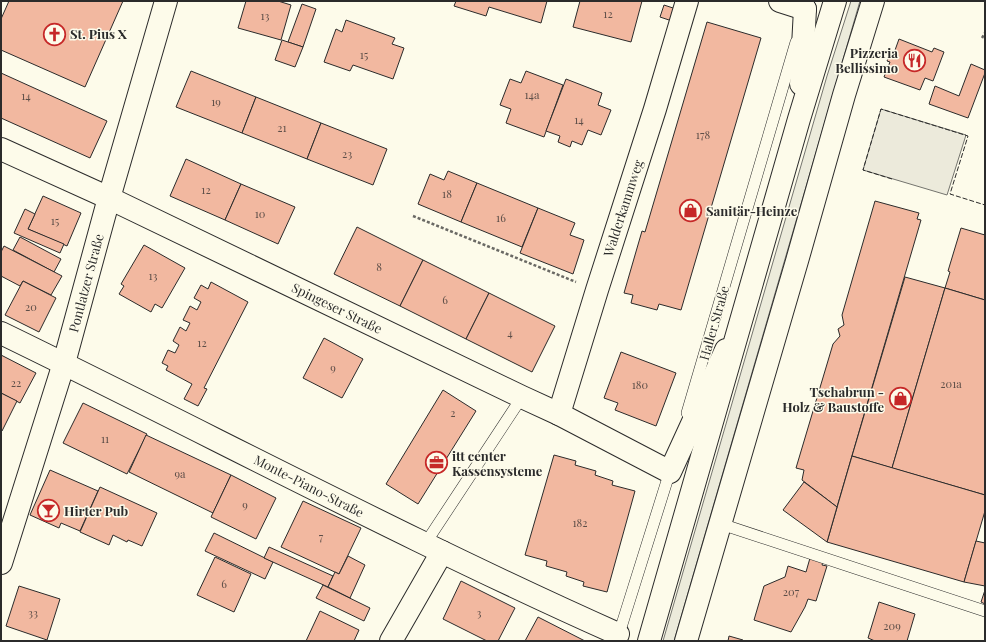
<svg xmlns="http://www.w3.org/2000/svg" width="986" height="642" font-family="'Playfair Display',serif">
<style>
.green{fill:#ecebdb;stroke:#74746e}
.parking{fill:#eceadb;stroke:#74746e}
.building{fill:#f2b8a0;stroke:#2b2b2b}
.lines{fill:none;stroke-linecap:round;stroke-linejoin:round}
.lane-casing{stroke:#2b2b2b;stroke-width:12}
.street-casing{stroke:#2b2b2b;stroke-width:24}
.primary-casing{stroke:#2b2b2b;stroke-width:24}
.path{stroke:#6a6964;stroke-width:2.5;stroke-dasharray:3 2;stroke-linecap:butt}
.lane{stroke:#fdfbea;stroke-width:11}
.street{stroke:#fdfbea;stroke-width:22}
.primary{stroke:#fdfbea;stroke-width:22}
.fence{stroke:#2b2b2b;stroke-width:1;stroke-dasharray:5 2;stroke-linecap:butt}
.labels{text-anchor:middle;stroke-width:3;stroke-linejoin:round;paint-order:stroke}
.number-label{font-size:11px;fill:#5d4e48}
.poi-label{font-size:13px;font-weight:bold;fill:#2b2b2b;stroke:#fdfbea;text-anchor:start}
.street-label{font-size:13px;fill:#2b2b2b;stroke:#fdfbea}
</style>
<rect width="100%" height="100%" fill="#fdfbea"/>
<!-- green -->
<path class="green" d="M851,1H860L674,641H663L827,76Z"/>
<!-- parking -->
<path class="parking" d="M881,109L966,135L947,195L863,170Z"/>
<!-- building -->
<g class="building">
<path d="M9,1H123L85,87L1,50V19Z"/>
<path d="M246,1H278L291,5L281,40L238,28Z"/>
<path d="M456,1H547L541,23L489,7L486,16L454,6Z"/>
<path d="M580,1H642L631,42L573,27Z"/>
<path d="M302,4L316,9L303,47L288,42Z"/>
<path d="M664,5L676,9L672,21L660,17Z"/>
<path d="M346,20L395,38L392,44L404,48L393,79L353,65L350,71L324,62L336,29L342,32Z"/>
<path d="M707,22L761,38L681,310L659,304L657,310L631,303L633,295L624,293L642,231L645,232Z"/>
<path d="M899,39L932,52L934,48L944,52L933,81L925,78L920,90L884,77L890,62L887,61L891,52L894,53Z"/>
<path d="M282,40L303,47L295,67L275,60Z"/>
<path d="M971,64L985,70V73L968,118L929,104L935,86L959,96Z"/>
<path d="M191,71L256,97L242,133L176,107Z"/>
<path d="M526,71L563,85L544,137L506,123L511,109L500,105L510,79L521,83Z"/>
<path d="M1,73L107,121L90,158L1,118Z"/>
<path d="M566,79L602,93L598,105L611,110L601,135L588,130L582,145L572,141L570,147L558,142L560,136L546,131Z"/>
<path d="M256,97L321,123L307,159L242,133Z"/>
<path d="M321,123L387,149L373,185L307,159Z"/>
<path d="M186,159L241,184L225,220L170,196Z"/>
<path d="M448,171L477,183L461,222L418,204L430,174L444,180Z"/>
<path d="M477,183L538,208L522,247L461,222Z"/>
<path d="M241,184L295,207L278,244L225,220Z"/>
<path d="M43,196L81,213L67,246L28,229Z"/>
<path d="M875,201L919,213L917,219L921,220L837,507L802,480L804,470L796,468L833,344L840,336L838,329L844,325L842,315Z"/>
<path d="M538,208L575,223L570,235L584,240L573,274L520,253Z"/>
<path d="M25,209L35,214L28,229L64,244L60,253L14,233Z"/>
<path d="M357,227L423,260L400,306L334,274Z"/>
<path d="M961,228L985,235V300L945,288L950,272L948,271Z"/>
<path d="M20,237L61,259L54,272L13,250Z"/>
<path d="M144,245L185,268L162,308L155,304L151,312L119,294L124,286L121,284Z"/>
<path d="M4,246L62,276L51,295L23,281L20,286L1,276V252Z"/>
<path d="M423,260L489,293L466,339L400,306Z"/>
<path d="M905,277L945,288L892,468L852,456Z"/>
<path d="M23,281L56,298L39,332L5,315Z"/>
<path d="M211,282L248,302L204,388L207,389L198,406L184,399L192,384L166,370L168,366L162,363L168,350L175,353L179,345L173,341L180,327L186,331L190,323L183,320L190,306L197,310L201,302L194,298L201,285L208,289Z"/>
<path d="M945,288L985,300V495L892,468Z"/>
<path d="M489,293L555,326L532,372L466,339Z"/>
<path d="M324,338L363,359L342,398L303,378Z"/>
<path d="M621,352L676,373L656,426L615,410L618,403L604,398Z"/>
<path d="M1,355L36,373L20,403L1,393Z"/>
<path d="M443,390L476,411L418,504L386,484Z"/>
<path d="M1,393L17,401L2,431H1Z"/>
<path d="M83,403L147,434L127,474L63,443Z"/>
<path d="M146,435L231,475L213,513L129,472Z"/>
<path d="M554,455L576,461L575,465L596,471L595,475L613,481L612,485L635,491L607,592L583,586L584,582L566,576L567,572L546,566L547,561L525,555Z"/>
<path d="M852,456L985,495V511L964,582L827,542Z"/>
<path d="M50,470L98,491L80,531L61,523L59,528L30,515Z"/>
<path d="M231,475L276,498L256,539L211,517Z"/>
<path d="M804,482L837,507L827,542L783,510Z"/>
<path d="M100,487L157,513L142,546L128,540L127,542L113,535L109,545L80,532Z"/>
<path d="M303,501L361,528L339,574L281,547Z"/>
<path d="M214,533L273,562L265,579L205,551Z"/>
<path d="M976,541L985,543V586L964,582Z"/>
<path d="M269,547L333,576L328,587L264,558Z"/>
<path d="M348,556L365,565L350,598L328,587L335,572L339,574Z"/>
<path d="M215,557L251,574L234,612L197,595Z"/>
<path d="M810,558L823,562L822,565L827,566L816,601L808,599L805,607L791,632L754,620L764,586L785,577L788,566L806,572Z"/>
<path d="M461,581L515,608L498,641H487L443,619Z"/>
<path d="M323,585L370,608L364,621L316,598Z"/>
<path d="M19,586L60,599L47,640L6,626Z"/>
<path d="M985,590V604L981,602Z"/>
<path d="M879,602L915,614L907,641H875L868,638Z"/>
<path d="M320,611L359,630L354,641H306Z"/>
<path d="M538,617L585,641H525Z"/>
<path d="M729,636L743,640V641H728Z"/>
</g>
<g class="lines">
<defs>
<g id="lane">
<path d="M687,413L796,42"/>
<path d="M721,524L985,611"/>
<path d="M425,544L522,397"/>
<path d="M618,637L671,468"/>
</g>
<g id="street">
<path d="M780,1L805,9"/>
<path d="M1,149L109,198L522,397L559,414L670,472L726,350"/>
<path d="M1,333C207,433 409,541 618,634"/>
<path d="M559,414L597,290L655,109L687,1"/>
<path d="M1,563L64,363L109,198L166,1"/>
<path d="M391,641L442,552"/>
</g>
<g id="primary">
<path d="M801,84L805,9"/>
<path d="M649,641L799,119L835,1"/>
<path d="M686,641L797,261L844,95L873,1"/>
</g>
</defs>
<!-- lane casing -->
<use href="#lane" class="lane-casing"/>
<!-- street casing -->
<use href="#street" class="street-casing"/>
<!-- primary casing -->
<use href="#primary" class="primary-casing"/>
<!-- path -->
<g class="path">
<path d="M982,38L985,33"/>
<path d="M413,216L576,282"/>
</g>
<!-- lane -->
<use href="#lane" class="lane"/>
<!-- street -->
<use href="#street" class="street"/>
<!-- primary -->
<use href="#primary" class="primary"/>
<!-- fence -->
<path class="fence" d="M892,179L863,170L881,109L968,136L950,194L985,205"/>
</g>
<!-- icons -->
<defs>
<symbol id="church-ring" viewBox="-11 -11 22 22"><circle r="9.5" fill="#fdfbea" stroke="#c62828" stroke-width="1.5"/><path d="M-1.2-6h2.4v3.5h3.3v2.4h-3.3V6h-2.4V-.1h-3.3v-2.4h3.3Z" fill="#c62828"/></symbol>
<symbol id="restaurant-ring" viewBox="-11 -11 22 22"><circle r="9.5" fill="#fdfbea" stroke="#c62828" stroke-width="1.5"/><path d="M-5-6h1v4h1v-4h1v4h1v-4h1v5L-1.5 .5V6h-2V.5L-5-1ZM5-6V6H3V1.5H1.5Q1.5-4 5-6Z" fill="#c62828"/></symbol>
<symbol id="shop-ring" viewBox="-11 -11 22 22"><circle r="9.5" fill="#fdfbea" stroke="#c62828" stroke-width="1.5"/><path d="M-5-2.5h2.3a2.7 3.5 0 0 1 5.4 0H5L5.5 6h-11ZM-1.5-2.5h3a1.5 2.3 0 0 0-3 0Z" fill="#c62828"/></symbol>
<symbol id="office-ring" viewBox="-11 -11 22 22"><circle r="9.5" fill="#fdfbea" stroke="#c62828" stroke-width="1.5"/><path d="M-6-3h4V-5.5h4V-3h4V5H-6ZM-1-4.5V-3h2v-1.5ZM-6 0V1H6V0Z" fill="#c62828"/></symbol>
<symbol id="bar-ring" viewBox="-11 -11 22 22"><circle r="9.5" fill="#fdfbea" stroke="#c62828" stroke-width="1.5"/><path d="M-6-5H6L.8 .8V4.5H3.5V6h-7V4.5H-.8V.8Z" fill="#c62828"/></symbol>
</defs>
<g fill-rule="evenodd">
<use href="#church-ring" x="42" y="22" width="25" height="25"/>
<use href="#restaurant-ring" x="902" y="48" width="25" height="25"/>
<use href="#shop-ring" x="678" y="198" width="25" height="25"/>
<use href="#shop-ring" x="888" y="386" width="25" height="25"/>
<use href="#office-ring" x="424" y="450" width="25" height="25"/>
<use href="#bar-ring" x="36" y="498" width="25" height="25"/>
</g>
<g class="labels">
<!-- number labels -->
<g class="number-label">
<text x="608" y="18">12</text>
<text x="265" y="20">13</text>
<text x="364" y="59">15</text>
<text x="532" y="99">14a</text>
<text x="26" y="100">14</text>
<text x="216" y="106">19</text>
<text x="579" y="124">14</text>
<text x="282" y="132">21</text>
<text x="703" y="139">178</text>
<text x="347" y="158">23</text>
<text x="206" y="194">12</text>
<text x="447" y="198">18</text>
<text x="260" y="218">10</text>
<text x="501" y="222">16</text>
<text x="55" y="225">15</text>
<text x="379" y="271">8</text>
<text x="153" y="280">13</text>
<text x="445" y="304">6</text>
<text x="31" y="311">20</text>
<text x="510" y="337">4</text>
<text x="202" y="347">12</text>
<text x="333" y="372">9</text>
<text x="16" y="387">22</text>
<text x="951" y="388">201a</text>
<text x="640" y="389">180</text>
<text x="453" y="417">2</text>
<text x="105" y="443">11</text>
<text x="180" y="478">9a</text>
<text x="245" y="509">9</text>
<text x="580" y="527">182</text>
<text x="321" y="541">7</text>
<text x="224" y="588">6</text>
<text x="791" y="596">207</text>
<text x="33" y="617">33</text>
<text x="479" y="617">3</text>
<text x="892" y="630">209</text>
</g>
<!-- poi labels -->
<g class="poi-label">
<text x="70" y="39">St. Pius X</text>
<text x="898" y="58" text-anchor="end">Pizzeria<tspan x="898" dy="15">Bellissimo</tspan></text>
<text x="706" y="216">Sanitär-Heinze</text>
<text x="884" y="397" text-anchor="end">Tschabrun -<tspan x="884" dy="15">Holz &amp; Baustoffe</tspan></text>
<text x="452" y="461">itt center<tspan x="452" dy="15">Kassensysteme</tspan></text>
<text x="64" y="516">Hirter Pub</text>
</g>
<!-- street labels -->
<g class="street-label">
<text transform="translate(623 208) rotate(-72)" y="5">Walderkammweg</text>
<text transform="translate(86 283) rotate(-75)" y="5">Pontlatzer Straße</text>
<text transform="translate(337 308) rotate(26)" y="5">Spingeser Straße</text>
<text transform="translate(714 323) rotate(-74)" y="5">Haller Straße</text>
<text transform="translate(309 486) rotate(27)" y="5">Monte-Piano-Straße</text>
</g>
</g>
<!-- border -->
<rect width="986" height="642" fill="none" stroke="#2b2b2b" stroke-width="4"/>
</svg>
